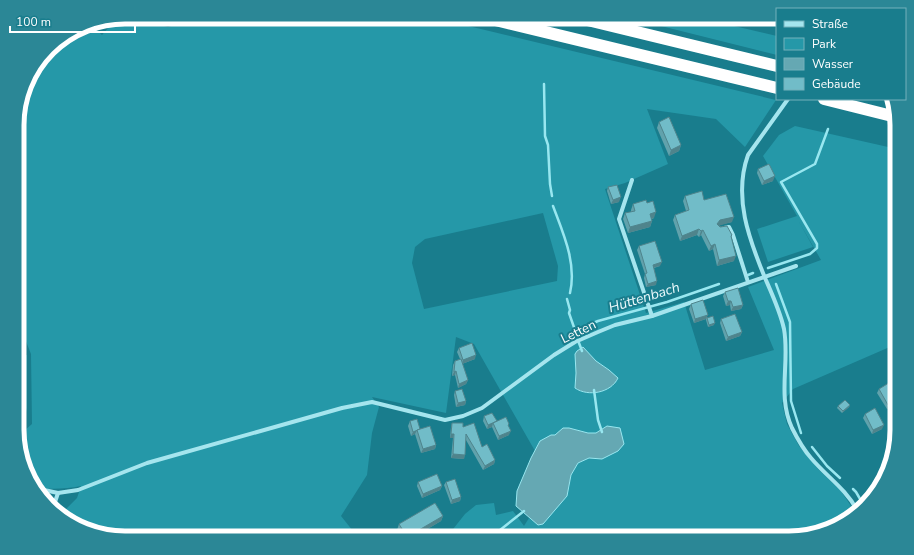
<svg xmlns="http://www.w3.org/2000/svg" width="914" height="555" font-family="'Nunito Sans',sans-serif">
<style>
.green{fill:#2598a8;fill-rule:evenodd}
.water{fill:#65a8b3;stroke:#98e7f0}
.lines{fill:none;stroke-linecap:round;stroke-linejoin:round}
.stream{stroke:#98e7f0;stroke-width:2.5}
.street{stroke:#a5e5ee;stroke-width:4}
.highway{stroke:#fff;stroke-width:12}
.wall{fill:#61a2ac}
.shaded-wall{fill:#4f848c}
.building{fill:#71bcc8;stroke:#4f848c}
.labels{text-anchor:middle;stroke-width:4;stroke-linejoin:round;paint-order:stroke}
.street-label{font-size:13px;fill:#fff;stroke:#197d8d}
.water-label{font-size:14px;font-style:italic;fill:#ecfafc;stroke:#197d8d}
.rim{fill:none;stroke:#fff;stroke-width:5}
</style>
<rect width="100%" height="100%" fill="#197d8d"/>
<!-- green -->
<g class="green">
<path d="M125,17H142L152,23L168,27L180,23L191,17H431L776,100L745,147L716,119L647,109L668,164L625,183L605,189L646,313L684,302L705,370L774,350L748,287L821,260L798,220L813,247L768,262L757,229L797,216L763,156L779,135L795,126L897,149V349L892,346L793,389L782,403L787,424L799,446L818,469L841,491L855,512L843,524L795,538H446L465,514L476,505L494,503L496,515L513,511L524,526L529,518L538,525L569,488L571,475L578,463L589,458L602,459L607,426L596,433H588L569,428H563L555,435L541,441L535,451L474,344L456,337L446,413L372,397L379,407L372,433L367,475L341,516L357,536L373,535L378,538H125L65,520L60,515L77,498L81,486C65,489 50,490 34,487L18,444V436L32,424L31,354L18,321V111L28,77L54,44L84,25L91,24L102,35L116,19ZM543,213L558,266L557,281L424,309L412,263L415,247L425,239ZM583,347L596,361L609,370L615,384C602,391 589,397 575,388L576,373Z"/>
<path d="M625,17H708L721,20L730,25L777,36V55Z"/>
<path d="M27,355V408L24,420L18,426V356Z"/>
</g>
<!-- water -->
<g class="water">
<path d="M583,347L596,361L609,370L618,378C611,393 588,397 575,388L576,373L575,354L577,351Z"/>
<path d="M607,426L620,428L624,444L618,451L602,459L589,458L578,463L571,475L567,496L543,524L538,525L516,506L517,491L531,458L540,441L551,435H555L563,428H569L588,433H596Z"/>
</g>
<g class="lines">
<!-- stream -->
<g class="stream">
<path d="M544,84L545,136L548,145L550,184L552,196"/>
<path d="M553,206C563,233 577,263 570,293"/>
<path d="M768,268L810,254L817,248V244L781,182L815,164L828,129"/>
<path d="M748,275L753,273"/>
<path d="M776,284L790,322L791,401L801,433"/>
<path d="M567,299L570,310L569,313L576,333"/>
<path d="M575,331L598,321L667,302L719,284"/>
<path d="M579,343L582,351"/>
<path d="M594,390L598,420L602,432"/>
<path d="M812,447L827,466L840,478"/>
<path d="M853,489L856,492L863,504"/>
<path d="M490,538L524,511"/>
</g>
<!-- street -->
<g class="street">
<path d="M788,99L748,155C733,197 749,239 765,278C772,294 780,311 784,329C790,362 777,396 792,428C797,438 803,449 811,458C827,477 845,488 857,510"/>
<path d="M632,180L619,219L652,316"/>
<path d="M724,228L729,227L733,235L748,282"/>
<path d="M35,488L58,493L78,490L147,463L342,408L372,402L445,420L463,416L482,408L554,355L575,342L598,332L615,325L652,316L796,266"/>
<path d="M53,508L58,493"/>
</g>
<!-- highway -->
<g class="highway">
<path d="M483,17L777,88"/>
<path d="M575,17L777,66"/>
<path d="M824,99L896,117"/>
</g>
</g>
<!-- wall -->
<g class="wall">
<path d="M659,122L681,145L679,151L669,156L657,128Z"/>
<path d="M758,169L773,181L762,185L757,173Z"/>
<path d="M608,187L619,202L611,204L607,191Z"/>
<path d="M685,196L704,200L732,222L719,225L731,237L734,261L717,266L713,249L709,251L701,235L699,237L697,235L680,241L673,220L675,215L686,211L683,201Z"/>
<path d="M647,203L654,218L652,219V221L650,227L628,233L623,219L625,213L631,212V210L633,204Z"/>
<path d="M639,246L660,266L654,268L656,285L646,287L644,278L645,274L637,250Z"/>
<path d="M725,292L743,305L741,309L731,311L730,305L726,306L723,296Z"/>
<path d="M691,304L707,317L714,325L708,327L706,320V319L694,323L689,309Z"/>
<path d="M721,319L742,332L740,336L726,341L720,323Z"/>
<path d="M459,348L475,359L462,364L468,380L466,384L458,388L455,375L452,376L453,365L455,361L460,359L457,352Z"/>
<path d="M879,389H897V404L887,409L877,393Z"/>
<path d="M455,391L466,401L465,405L456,407L454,395Z"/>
<path d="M850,405L849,407L842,413L837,408L838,406Z"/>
<path d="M865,414L882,429L872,434L863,418Z"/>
<path d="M484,416L508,426L509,435L498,440L492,427L487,429L483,421Z"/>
<path d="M410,421L420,429L436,445L435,449L421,453L415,434L411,436L408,426Z"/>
<path d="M452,423L463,427L495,460L494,464L483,470L466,440L464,459L451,458L453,438H450L451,427Z"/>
<path d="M418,482L442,486L440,490L422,498L417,486Z"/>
<path d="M446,482L461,497L460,501L451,504L444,485Z"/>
<path d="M443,516L441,521L412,538H402L397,530L399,524Z"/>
</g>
<!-- shaded-wall -->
<g class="shaded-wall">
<path d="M681,145L679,151L669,156L671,150Z"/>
<path d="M775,176L773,181L762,185L764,181Z"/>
<path d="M621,197L619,202L611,204L613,200Z"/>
<path d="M656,212L654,218L648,220L650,214Z"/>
<path d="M734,217L732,222L718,226L717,224L720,220Z"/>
<path d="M652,221L650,227L628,233L630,227Z"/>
<path d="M699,229L697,235L680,241L682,236Z"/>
<path d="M703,230L701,235L699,237L701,231Z"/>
<path d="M715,244L713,249L709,251L711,246Z"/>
<path d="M736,256L734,261L717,266L719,260Z"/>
<path d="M662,262L660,266L652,268L653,265Z"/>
<path d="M657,281L656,285L646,287L648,284Z"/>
<path d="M728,301H731L730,305L726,306Z"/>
<path d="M743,305L741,309L731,311L733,307Z"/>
<path d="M708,315L706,319L694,323L695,319Z"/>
<path d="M715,323L714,325L708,327L709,325Z"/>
<path d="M742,332L740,336L726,341L728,337Z"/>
<path d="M476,355L475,359L462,364L463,360Z"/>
<path d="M456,371L455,375L452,376L454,372Z"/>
<path d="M468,380L466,384L458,388L459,384Z"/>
<path d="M897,400V404L887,409L888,405Z"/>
<path d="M466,401L465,405L456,407L458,403Z"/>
<path d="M850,405L849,407L842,413L843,411Z"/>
<path d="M497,421L493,423L492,427L487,429L488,425Z"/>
<path d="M884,425L882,429L872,434L873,430Z"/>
<path d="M417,430L415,434L411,436L413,432Z"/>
<path d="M511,431L509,435L498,440L499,436Z"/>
<path d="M451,434H454L453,438H450Z"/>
<path d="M436,445L435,449L421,453L423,449Z"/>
<path d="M453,454L465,455L464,459L451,458Z"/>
<path d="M495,460L494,464L483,470L485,466Z"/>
<path d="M442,486L440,490L422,498L423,494Z"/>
<path d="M461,497L460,501L451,504L452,500Z"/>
<path d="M443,516L441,521L412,538H406L407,537Z"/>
</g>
<!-- building -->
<g class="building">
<path d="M669,117L681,145L671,150L659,122Z"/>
<path d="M769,164L775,176L764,181L758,169Z"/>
<path d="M617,185L621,197L613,200L608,187Z"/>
<path d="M702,191L704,200L726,194L734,217L720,220L717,224L720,227L727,226L732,235L731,236L736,256L719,260L715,244L711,246L703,230L701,231L699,229L682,236L675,215L689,210L685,196Z"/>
<path d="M646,200L647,203L653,201L656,212L650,214L652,221L630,227L625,213L635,211L633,204Z"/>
<path d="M655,241L662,262L653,265L657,281L648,284L645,274L647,273L639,246Z"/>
<path d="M738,288L743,305L733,307L731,301H728L725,292Z"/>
<path d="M703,300L708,315L695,319L691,304Z"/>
<path d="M735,314L742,332L728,337L721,319Z"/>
<path d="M713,316L715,323L709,325L707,318Z"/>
<path d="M472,343L476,355L463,360L459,348Z"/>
<path d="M461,359L468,380L459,384L456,371L454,372L455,361Z"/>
<path d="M892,381L897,389V400L888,405L879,389Z"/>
<path d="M462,389L466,401L458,403L455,391Z"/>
<path d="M845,400L850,405L843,411L838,406Z"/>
<path d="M875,408L884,425L873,430L865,414Z"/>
<path d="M492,413L497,421L488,425L484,416Z"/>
<path d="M506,417L509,424L508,425L511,431L499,436L493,423Z"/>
<path d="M417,419L420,429L413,432L410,421Z"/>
<path d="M452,423H463V427L474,423L482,447L487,444L495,460L485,466L466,434L465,455L453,454L454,434H451Z"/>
<path d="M430,426L436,445L423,449L417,430Z"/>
<path d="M437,474L442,486L423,494L418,482Z"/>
<path d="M455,479L461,497L452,500L446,482Z"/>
<path d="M435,503L443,516L407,537L399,524Z"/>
</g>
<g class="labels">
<!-- street labels -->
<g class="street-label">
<text transform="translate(578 331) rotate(-26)" y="5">Letten</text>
</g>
<!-- water labels -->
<g class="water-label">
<text transform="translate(644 297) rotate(-17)" y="5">Hüttenbach</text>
</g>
</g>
<!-- crop -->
<path d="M0 0H914V555H0ZM125 24H789A101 101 0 0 1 890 125V430A101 101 0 0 1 789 531H125A101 101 0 0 1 24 430V125A101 101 0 0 1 125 24Z" fill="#2b8796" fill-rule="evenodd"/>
<path class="rim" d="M125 24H789A101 101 0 0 1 890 125V430A101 101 0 0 1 789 531H125A101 101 0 0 1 24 430V125A101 101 0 0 1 125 24Z"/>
<!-- legend -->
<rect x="776" y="8" width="130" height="92" fill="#197d8d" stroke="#75b1bb"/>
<rect x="784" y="21" width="20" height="6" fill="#a5e5ee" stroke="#75b1bb"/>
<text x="812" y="28" font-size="12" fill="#ffffff">Straße</text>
<rect x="784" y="38" width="20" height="12" fill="#2598a8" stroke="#75b1bb"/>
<text x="812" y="48" font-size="12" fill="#ffffff">Park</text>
<rect x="784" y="58" width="20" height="12" fill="#65a8b3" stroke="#75b1bb"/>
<text x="812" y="68" font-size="12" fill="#ffffff">Wasser</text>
<rect x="784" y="78" width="20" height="12" fill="#71bcc8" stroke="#75b1bb"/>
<text x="812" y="88" font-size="12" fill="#ffffff">Gebäude</text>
<!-- scale -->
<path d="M10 26v6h125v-6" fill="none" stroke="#ffffff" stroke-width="2"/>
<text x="16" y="26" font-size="12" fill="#ffffff" stroke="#197d8d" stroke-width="3" paint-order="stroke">100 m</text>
</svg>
